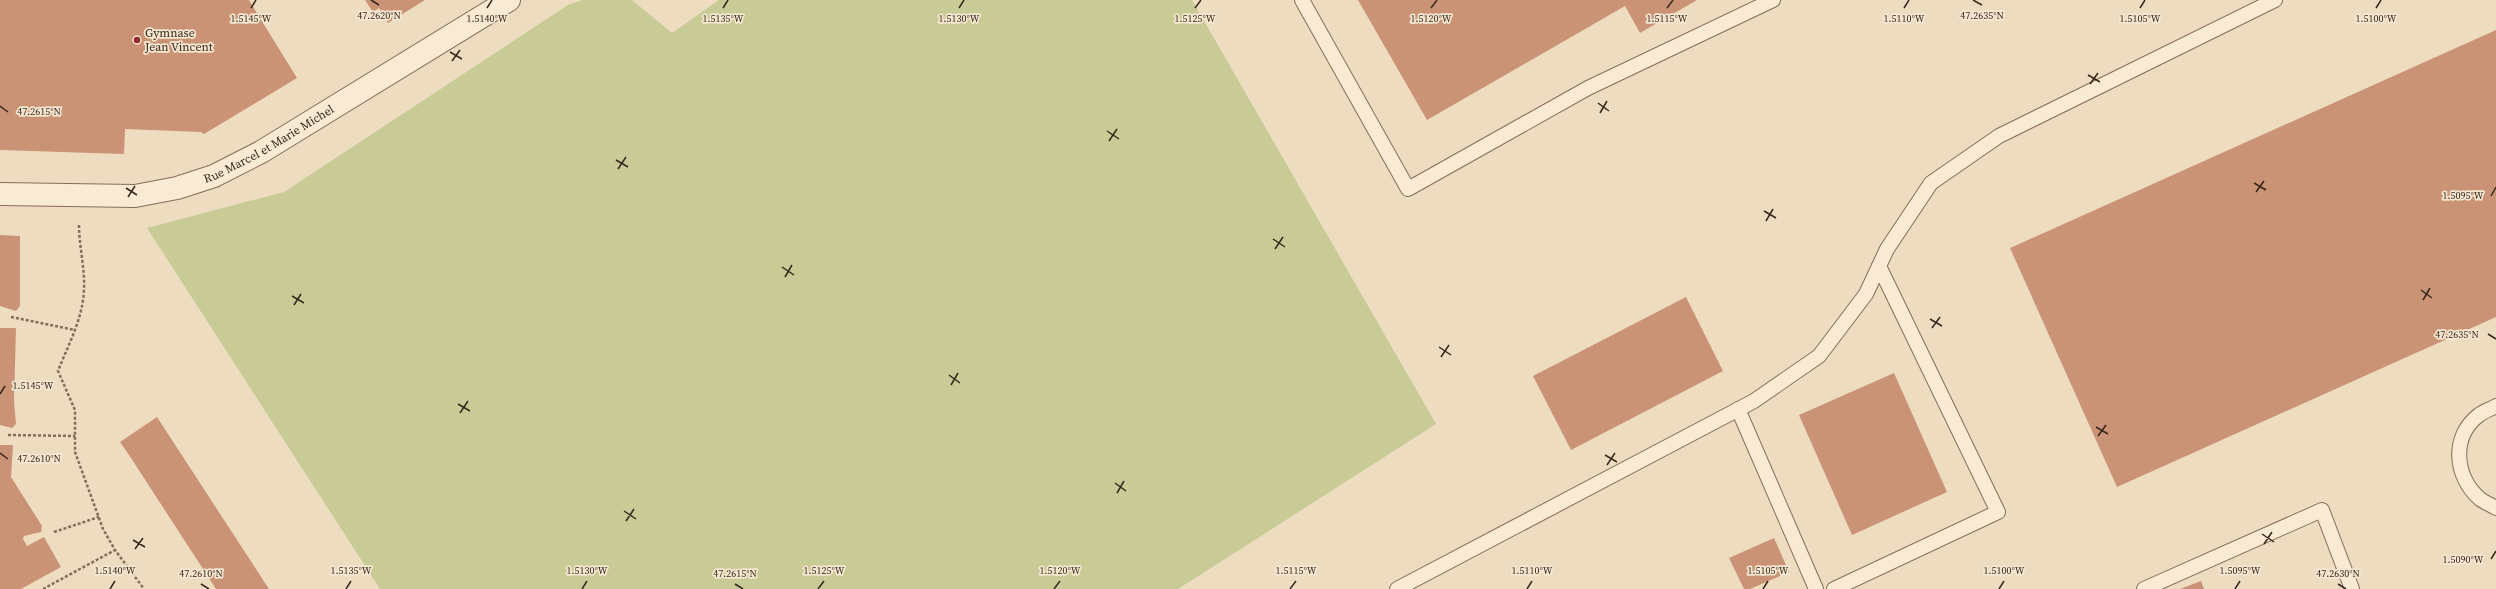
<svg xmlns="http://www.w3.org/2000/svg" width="2496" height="589" font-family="'Source Serif 4',serif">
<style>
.green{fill:#c8cb95}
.building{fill:#cb9376}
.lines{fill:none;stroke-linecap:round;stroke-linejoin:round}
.service-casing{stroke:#866d58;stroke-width:16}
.minor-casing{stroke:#866d58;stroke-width:24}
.path{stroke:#866d58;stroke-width:2.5;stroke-dasharray:3 2;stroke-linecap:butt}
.service{stroke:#f8ead3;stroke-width:14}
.minor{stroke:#f8ead3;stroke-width:22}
.ticks{fill:none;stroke:#36271d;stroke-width:1.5}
.poi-dot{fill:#942932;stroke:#f5e7d0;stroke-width:1.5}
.labels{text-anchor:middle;stroke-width:3.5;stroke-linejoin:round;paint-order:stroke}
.poi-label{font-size:12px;fill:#36271d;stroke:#f5e7d0;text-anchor:start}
.street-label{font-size:12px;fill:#36271d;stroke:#f5e7d0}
.ticks-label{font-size:10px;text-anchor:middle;fill:#36271d;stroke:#f5e7d0;stroke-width:3.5;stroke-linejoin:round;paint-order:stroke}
</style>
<rect width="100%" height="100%" fill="#eddcc0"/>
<!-- green -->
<path class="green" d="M582,0H632L672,33L719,0H1192L1436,424L1178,589H380L147,228L284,192L568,5Z"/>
<!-- building -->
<g class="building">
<path d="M0,0H249L297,78L204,134L201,132L125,129L124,154L0,150Z"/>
<path d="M365,0H425L388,23L379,8L373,12Z"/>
<path d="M1358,0H1697L1640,33L1625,6L1427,120Z"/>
<path d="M2496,30V317L2117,487L2010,248Z"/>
<path d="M0,235L20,236V306L16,311L0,306Z"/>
<path d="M1686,297L1723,371L1571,450L1533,376Z"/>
<path d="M0,328H16L14,401L16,424L12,428L0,425Z"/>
<path d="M1894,373L1947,492L1852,535L1799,415Z"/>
<path d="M157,417L269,589H216L129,455L120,442Z"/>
<path d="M0,445H13L11,477L42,526L41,532L24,536L23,539L27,546L44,537L61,567L21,589H0Z"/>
<path d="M1774,538L1789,572L1750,589H1744L1729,558Z"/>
<path d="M2201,581L2204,589H2180Z"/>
</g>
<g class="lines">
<defs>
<g id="service">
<path d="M1302,0L1408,189L1588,88L1773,0"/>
<path d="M2496,406C2491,409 2484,411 2479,415C2451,436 2454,476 2480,499C2484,502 2491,505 2496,508"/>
<path d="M1738,409L1816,589"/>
<path d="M1397,589L1754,401L1819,356L1866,294L1887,249L1931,183L1999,136L2275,0"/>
<path d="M1834,589L1998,512L1879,266"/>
<path d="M2144,589L2322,510L2352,589"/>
</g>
<g id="minor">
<path id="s1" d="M0,194L135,196L177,188L214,176L261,152L509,0"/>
</g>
</defs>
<!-- service casing -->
<use href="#service" class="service-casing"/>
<!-- minor casing -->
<use href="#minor" class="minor-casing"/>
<!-- path -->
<g class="path">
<path d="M79,225C79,246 85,268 84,289C83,319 68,345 58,371L75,410V452L103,529L115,550L144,589"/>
<path d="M11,317L75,330"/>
<path d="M8,435L75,436"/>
<path d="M54,532L99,517"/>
<path d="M43,589L115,550"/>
</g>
<!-- service -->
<use href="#service" class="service"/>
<!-- minor -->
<use href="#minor" class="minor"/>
</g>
<!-- ticks -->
<path class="ticks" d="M371,0L379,5M1973,0L1982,5M251,8L256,0M487,8L492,0M723,8L728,0M959,8L964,0M1195,8L1201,0M1431,8L1437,0M1667,8L1673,0M1904,8L1909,0M2140,8L2145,0M2376,8L2381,0M450,52L462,59M452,61L460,50M2088,75L2100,82M2090,84L2098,73M1598,103L1609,111M0,106L8,112M1600,113L1607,101M1107,131L1119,139M1109,141L1117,129M616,160L628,167M618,169L626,157M2254,183L2266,190M126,188L137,195M2256,192L2264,181M2491,196L2496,187M128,197L135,186M1764,211L1776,218M1766,221L1773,209M1273,239L1285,247M1275,249L1283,237M782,267L794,275M785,277L792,265M2421,290L2432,298M292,296L304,303M2423,300L2430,288M294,305L301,294M1930,319L1942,326M1932,328L1940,317M2488,334L2496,339M1439,347L1451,355M1441,357L1449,345M949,375L960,383M951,385L958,373M0,394L5,386M458,404L470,411M460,413L468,401M2096,427L2108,434M2098,436L2106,425M0,453L8,459M1605,455L1617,462M1607,465L1615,453M1115,483L1126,491M1117,493L1124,481M624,511L636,519M626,521L634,509M2262,534L2274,542M133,540L145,547M2264,544L2272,532M135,549L143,538M2491,559L2496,551M201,584L209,589M735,584L743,589M2338,584L2346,589M110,589L115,581M346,589L351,581M582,589L587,581M818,589L824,581M1054,589L1060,581M1290,589L1296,581M1527,589L1532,581M1763,589L1768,581M1999,589L2004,581M2235,589L2240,581"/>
<!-- markers -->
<circle class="poi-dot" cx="137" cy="40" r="4"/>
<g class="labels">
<!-- poi labels -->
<g class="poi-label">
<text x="145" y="37">Gymnase<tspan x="145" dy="14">Jean Vincent</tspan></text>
</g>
<!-- street labels -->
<g class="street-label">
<text dy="4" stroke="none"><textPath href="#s1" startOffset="280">Rue Marcel et Marie Michel</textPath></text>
</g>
</g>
<g class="ticks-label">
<text x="379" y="19">47.2620°N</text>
<text x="1982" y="19">47.2635°N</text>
<text x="487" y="22">1.5140°W</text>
<text x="723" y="22">1.5135°W</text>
<text x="1431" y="22">1.5120°W</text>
<text x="1667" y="22">1.5115°W</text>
<text x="1904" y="22">1.5110°W</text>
<text x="2140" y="22">1.5105°W</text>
<text x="2376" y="22">1.5100°W</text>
<text x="251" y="22">1.5145°W</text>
<text x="959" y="22">1.5130°W</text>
<text x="1195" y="22">1.5125°W</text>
<text x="39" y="115">47.2615°N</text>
<text x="2463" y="199">1.5095°W</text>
<text x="2457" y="338">47.2635°N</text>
<text x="33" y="389">1.5145°W</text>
<text x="39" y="462">47.2610°N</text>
<text x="2463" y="563">1.5090°W</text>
<text x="115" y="574">1.5140°W</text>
<text x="351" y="574">1.5135°W</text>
<text x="587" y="574">1.5130°W</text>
<text x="824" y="574">1.5125°W</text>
<text x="1060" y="574">1.5120°W</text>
<text x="1296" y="574">1.5115°W</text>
<text x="1532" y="574">1.5110°W</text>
<text x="1768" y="574">1.5105°W</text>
<text x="2004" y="574">1.5100°W</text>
<text x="2240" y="574">1.5095°W</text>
<text x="201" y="577">47.2610°N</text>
<text x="735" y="577">47.2615°N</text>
<text x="2338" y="577">47.2630°N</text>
</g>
</svg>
